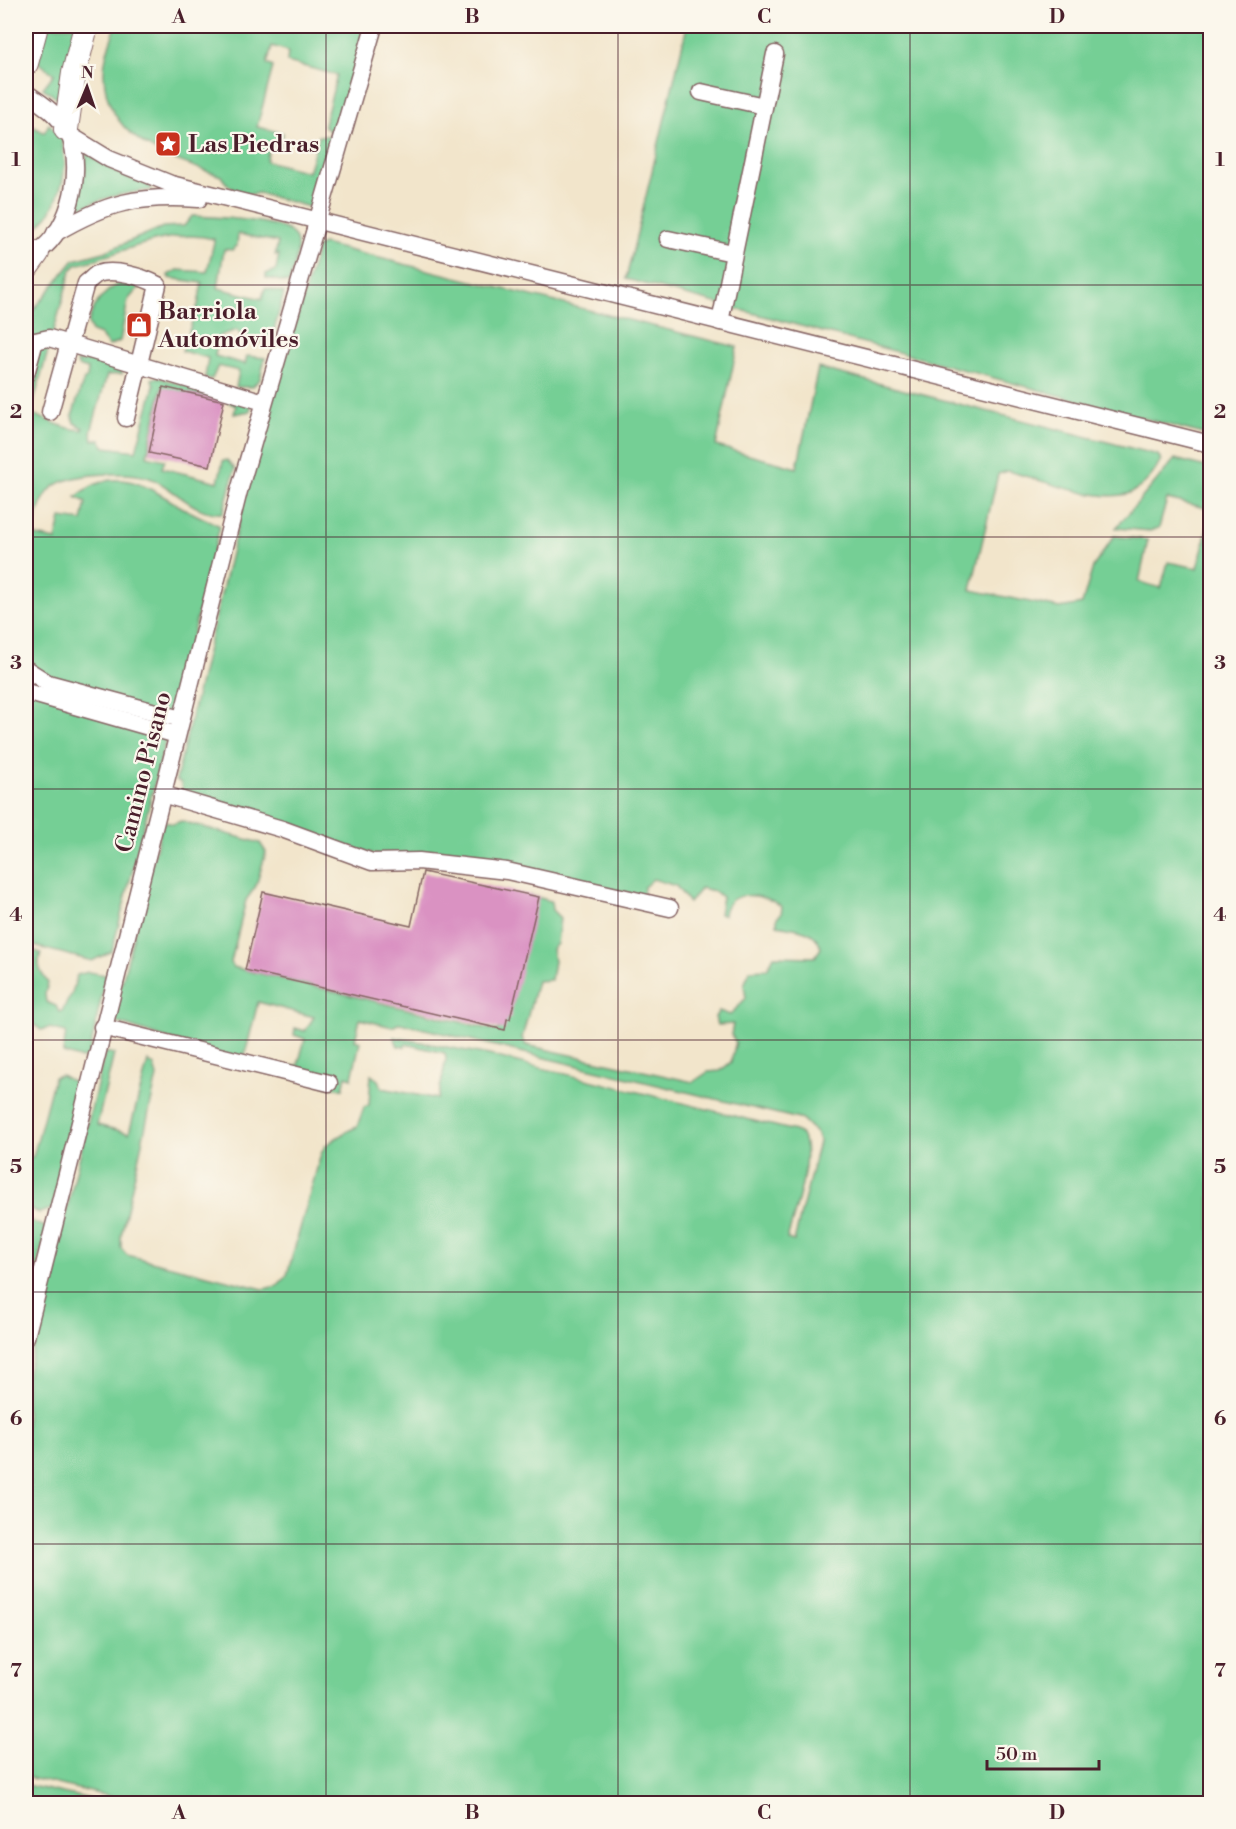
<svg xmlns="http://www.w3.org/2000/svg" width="1236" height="1829" font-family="'Libre Bodoni',serif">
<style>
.green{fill:#74cf95;stroke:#5f7760;stroke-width:1.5}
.building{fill:#da92c2}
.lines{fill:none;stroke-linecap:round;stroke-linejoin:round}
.minor-casing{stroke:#856463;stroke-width:19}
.highway-casing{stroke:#856463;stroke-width:26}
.minor{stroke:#fff;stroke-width:16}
.highway{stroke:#fff;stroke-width:24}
.grid{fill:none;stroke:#4a1f2b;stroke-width:1.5;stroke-opacity:0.55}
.labels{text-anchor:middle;stroke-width:4.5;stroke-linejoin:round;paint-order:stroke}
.poi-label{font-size:24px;font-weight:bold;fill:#4a1f2b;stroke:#fbf7ec;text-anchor:start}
.street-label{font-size:24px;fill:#4a1f2b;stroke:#fbf7ec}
.neatline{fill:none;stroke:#4a1f2b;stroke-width:2}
.grid-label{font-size:20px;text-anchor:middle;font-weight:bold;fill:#4a1f2b}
</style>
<rect width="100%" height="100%" fill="#fbf7ec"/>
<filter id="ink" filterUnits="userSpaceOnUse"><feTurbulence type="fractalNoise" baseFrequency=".0167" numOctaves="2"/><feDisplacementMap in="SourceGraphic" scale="12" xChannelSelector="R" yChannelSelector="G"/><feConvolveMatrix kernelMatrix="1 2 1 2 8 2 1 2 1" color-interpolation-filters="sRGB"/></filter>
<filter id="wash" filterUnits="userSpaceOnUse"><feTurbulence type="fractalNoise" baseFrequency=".008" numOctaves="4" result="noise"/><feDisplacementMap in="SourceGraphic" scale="24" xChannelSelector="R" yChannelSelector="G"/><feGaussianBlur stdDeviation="1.35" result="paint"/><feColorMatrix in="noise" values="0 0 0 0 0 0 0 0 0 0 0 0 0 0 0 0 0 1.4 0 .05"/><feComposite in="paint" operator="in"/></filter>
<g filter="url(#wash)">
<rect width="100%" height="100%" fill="#f2e5cb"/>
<!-- green -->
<g class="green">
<path d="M48,26H80L62,102L43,88L54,74L38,62Z"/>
<path d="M116,26H370L340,128L330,132L324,125L337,75L287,62L288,51L272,46L267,64L273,67L257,127L283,133L280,147L270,145L266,161L308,172L319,136H330L334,139L313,208L258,193C244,198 228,188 221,176C169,158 106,141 104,75C103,59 111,41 116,26Z"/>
<path d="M687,26H1210V436L626,279Z"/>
<path d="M26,122L44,133L49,124L62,139L65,163L63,180L57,199L48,216L26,239Z"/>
<path d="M86,153L120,174L151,186V190C122,193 99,198 73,212L85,172Z"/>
<path d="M192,216C212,217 286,219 295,237C302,249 292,270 289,283L266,278V274L276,270L279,254L275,256L278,242L238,234L237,246L232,250L224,249L218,288L262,299L265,288L284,293L272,338L268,342L242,337L237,330L219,336L215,356L245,364L247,356L265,358L260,379L252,387H236L239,371L218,366L212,379L205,378L208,358L182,351L198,305L202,283L169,278L168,275L177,270L207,272L214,242V239C168,227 119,255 76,265L71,270L31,411L34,415C52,421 65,430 83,430V428L74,423L72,416L84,379L87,378L88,369L78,366L77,362C92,360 109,362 122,369V374L107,375L91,432L93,440H100L105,447L136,451L154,386L152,379L157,377L251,406L250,411L234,414L236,406L224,400L162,388L147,456L165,460L162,468L218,482L223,461L227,460L235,469L223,513C195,516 175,488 150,478C128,471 68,472 51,489C40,500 36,520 31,535L56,540L61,518L82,521L86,502L76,497C113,465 142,483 178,505C191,513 206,519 220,526L112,951L92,961L26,944V319L74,260L104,252L163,227L184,226Z"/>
<path d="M323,244L737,347L716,446L797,468L818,368L1158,455L1161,460C1155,473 1144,487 1130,493C1100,504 1039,479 1008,471L998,474L971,590L1060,608L1082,604L1093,567L1114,536L1148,540L1139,582L1161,588L1168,562L1198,568L1210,516V1803L142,1804L26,1777V1378L105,1052L114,1054L97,1125L129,1133L148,1061L154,1066L157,1076L121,1236V1248L127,1255L263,1289L277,1286L287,1275L321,1154L325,1146C333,1140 348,1130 357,1127L364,1107L369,1105L371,1075L378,1080L382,1088L438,1099L446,1059L445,1053L406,1044L404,1047L398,1046L394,1037L489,1055L795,1131L802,1135C814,1157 794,1215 787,1239L794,1241L819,1142L818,1135L803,1120L400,1023L392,1027L360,1019L355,1040L360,1042L352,1078L346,1076L343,1089L258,1069L298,1065L305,1039L294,1035L295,1028L305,1031L314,1017L258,1002L243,1063L112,1021L163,821L173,824L181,821L260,843L266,852L256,886L246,900L231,962L233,967L498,1031L500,1021L505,1020L530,895L551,901L552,910L560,918L557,944L552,949L554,961L551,980L537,981L522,1038L526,1045L693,1082L708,1072L720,1071L731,1062L736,1042L731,1035L733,1024L717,1025L715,1017L719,1011L730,1015L746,998L744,985L750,970L767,969L774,956L815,957L821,948C816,928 795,929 777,925V918L781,914L782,907C766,894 727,887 724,915L719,914L722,897L714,891L701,888L689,903L676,886L653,879L644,887L643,896L419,854L388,858L188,801L183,797L181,783L176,780L250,475L318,246Z"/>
<path d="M129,279L140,286L128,300L120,341L109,346L100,335L92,332L88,323C95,300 107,288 129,279Z"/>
<path d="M1175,459L1210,468V509L1167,499L1159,528L1150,531L1116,528Z"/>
<path d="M26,948L41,953C36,966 41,973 48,983L45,994L46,1002L56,1006L59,1012L62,1011L72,993L77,975L88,972L106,975L89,1055L82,1059L63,1053L66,1032L49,1028L41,1030L26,1018Z"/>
<path d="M61,1075L80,1086L52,1209L39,1213L26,1207V1156L33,1157L54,1077Z"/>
<path d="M26,1219L47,1228L26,1315Z"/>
<path d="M26,1785L108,1803H26Z"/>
</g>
<g id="blocks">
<!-- building -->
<g class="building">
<path d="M163,387L224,401L210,466L149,453Z"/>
<path d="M423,872L539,897L510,1019H507L505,1030L245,970L263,892L411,926Z"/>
</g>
</g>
</g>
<g filter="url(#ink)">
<use href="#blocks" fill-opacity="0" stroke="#856463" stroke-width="1.5"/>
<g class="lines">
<defs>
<g id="minor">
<path d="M701,92L764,106"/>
<path d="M26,93C41,103 61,116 69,134C85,172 69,239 29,257"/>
<path d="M68,134L109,159L171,184L1210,444"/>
<path d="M55,233C108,202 137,195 199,199"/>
<path d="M668,239L733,253"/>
<path d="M720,322L775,54"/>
<path d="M26,374L35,341L49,338L264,402"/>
<path d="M50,412L86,283C89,281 94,276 97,274C115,268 143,277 158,285L126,418"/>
<path d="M26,669L48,683L181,719"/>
<path d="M26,692L177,735"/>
<path d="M162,794L282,829L372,862L419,861L507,871L670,908"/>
<path d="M102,1027L329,1083"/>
<path d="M26,1337L239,491L374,26"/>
</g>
<g id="highway">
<path d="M26,63L36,26"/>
<path d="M66,129L74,73L86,26"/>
<path d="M26,268L37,253"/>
</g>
</defs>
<!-- minor casing -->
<use href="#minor" class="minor-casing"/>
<!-- highway casing -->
<use href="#highway" class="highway-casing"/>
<!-- minor -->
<use href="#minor" class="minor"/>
<!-- highway -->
<use href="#highway" class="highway"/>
</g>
</g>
<!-- grid -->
<path class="grid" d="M326,26V1804M618,26V1804M910,26V1804M26,285H1210M26,537H1210M26,789H1210M26,1040H1210M26,1292H1210M26,1544H1210"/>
<!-- icons -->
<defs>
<symbol id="sight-square" viewBox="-11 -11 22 22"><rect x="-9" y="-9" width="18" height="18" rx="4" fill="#c8321e" stroke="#fbf7ec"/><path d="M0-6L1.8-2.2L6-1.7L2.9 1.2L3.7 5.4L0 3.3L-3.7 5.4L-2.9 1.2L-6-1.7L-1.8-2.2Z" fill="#fff"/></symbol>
<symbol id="shop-square" viewBox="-11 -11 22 22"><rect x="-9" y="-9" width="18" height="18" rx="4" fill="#c8321e" stroke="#fbf7ec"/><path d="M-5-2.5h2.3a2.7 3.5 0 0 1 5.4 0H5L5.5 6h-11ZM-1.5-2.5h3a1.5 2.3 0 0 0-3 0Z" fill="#fff"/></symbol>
</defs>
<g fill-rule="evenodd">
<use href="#sight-square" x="153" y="129" width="30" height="30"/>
<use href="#shop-square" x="124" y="310" width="30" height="30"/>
</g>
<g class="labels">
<!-- poi labels -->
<g class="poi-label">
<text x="188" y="152">Las Piedras</text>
<text x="158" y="319">Barriola<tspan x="158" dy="28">Automóviles</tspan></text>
</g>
<!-- street labels -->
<g class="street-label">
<text transform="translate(143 772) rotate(-76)" y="8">Camino Pisano</text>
</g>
</g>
<!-- margin -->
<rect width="1236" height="1829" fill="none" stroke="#fbf7ec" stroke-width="66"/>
<!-- north arrow -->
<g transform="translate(87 87) rotate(2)" stroke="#fbf7ec" stroke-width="4.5" paint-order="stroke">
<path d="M0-4.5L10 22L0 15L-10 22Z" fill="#4a1f2b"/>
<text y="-9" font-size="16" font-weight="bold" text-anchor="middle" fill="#4a1f2b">N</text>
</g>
<!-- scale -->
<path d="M987 1760v9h112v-9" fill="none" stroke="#4a1f2b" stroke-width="3"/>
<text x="996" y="1760" font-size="18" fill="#4a1f2b" stroke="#fbf7ec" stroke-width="4.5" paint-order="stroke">50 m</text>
<rect x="33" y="33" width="1170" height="1763" class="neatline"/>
<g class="grid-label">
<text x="179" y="23">A</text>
<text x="472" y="23">B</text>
<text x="764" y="23">C</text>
<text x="1057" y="23">D</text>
<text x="16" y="166">1</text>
<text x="1220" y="166">1</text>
<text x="16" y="418">2</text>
<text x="1220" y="418">2</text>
<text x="16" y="669">3</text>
<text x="1220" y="669">3</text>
<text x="16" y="921">4</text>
<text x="1220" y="921">4</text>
<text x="16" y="1173">5</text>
<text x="1220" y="1173">5</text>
<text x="16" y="1425">6</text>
<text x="1220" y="1425">6</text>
<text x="16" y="1677">7</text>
<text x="1220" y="1677">7</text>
<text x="179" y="1819">A</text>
<text x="472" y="1819">B</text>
<text x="764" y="1819">C</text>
<text x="1057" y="1819">D</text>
</g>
</svg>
